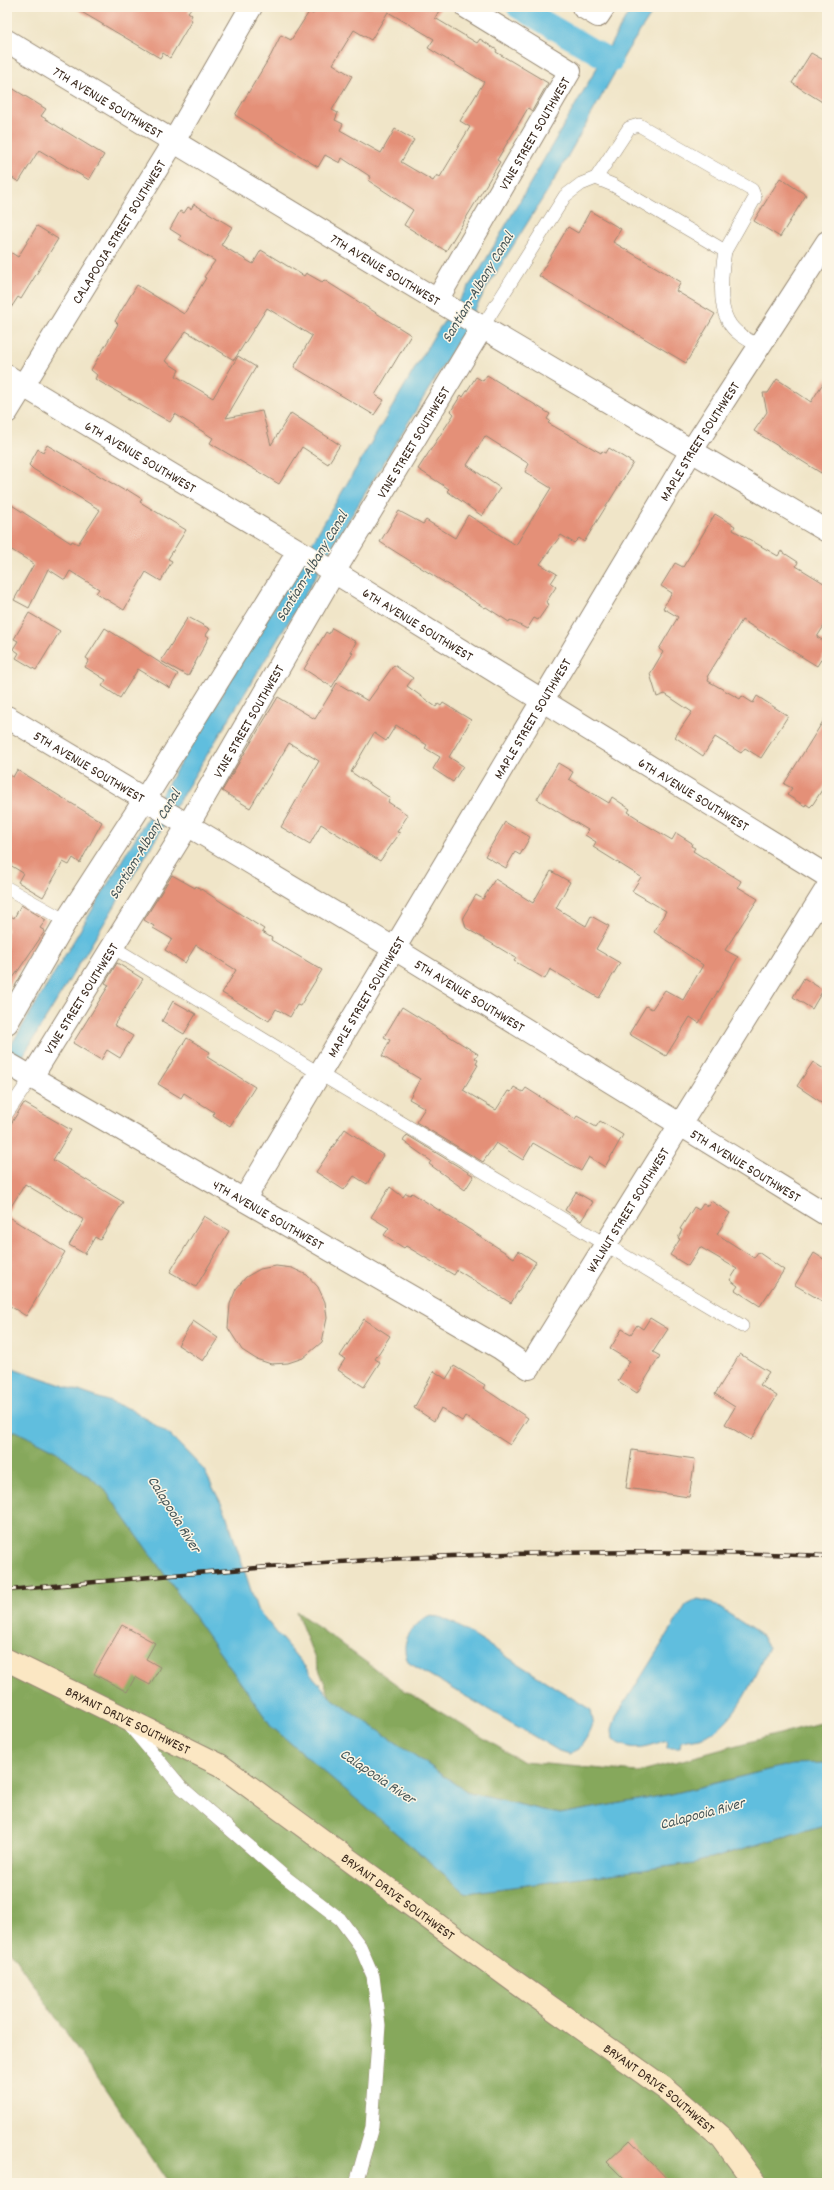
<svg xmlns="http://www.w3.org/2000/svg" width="834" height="2190" font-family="Dekko,sans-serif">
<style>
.forest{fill:#86a85c;stroke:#60693d}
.water{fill:#60bede;stroke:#4e747e}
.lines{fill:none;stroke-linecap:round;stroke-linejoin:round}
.canal{stroke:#60bede;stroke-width:23}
.building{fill:#e49078;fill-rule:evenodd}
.lane-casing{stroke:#968873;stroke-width:14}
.street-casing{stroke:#968873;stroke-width:24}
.secondary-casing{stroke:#968873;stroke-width:24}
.lane{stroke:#fff;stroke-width:13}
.street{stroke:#fff;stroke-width:22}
.secondary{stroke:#fbe7c3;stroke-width:22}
.rail-casing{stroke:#3b2a1e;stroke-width:4.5}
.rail{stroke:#fcf5e5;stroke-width:3;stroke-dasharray:9;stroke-linecap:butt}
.labels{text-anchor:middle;stroke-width:3;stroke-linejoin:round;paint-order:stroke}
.street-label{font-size:14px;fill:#3b2a1e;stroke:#fcf5e5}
.water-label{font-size:15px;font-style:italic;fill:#465658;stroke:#fcf5e5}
</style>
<rect width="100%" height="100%" fill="#fcf5e5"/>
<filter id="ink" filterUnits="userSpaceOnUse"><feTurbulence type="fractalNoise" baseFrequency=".025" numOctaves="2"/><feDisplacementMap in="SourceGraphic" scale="8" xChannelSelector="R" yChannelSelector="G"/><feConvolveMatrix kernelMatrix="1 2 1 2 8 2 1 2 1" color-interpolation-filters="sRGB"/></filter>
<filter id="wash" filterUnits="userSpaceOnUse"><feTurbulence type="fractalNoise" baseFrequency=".012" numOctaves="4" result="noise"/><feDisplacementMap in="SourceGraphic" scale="16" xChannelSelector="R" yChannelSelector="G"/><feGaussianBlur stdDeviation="0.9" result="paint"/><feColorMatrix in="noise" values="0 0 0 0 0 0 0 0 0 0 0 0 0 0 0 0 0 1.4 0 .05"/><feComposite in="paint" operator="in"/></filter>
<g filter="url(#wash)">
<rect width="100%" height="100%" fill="#f0e5c8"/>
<!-- forest -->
<g class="forest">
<path d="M7,1431H16L57,1452L103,1487L272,1727L466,1893L694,1863L827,1824V2183H169L7,1946Z"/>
<path d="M296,1611L404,1690L523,1762L638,1772L827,1721V1763L792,1764L672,1794L560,1814L469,1793L330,1697Z"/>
</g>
<!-- water -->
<g class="water">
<path d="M632,7H656L627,51L556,177L486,289L455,346L339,536L303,598L7,1082V1052L286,587L434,336L480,270Z"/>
<path d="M7,1366L133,1410L171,1436L204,1470L225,1511L257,1609L330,1697L469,1793L560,1814L672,1794L792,1764L827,1763V1824L694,1863L466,1893L272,1727L103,1487L57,1452L16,1431H7Z"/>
<path d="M698,1599L711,1602L762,1636L768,1647C754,1677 739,1718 708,1735C701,1739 690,1739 681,1741L680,1748H667L666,1740C645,1748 633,1752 613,1740L612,1729L616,1717L686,1605Z"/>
<path d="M428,1616L440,1617L455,1624L591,1710L593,1721L587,1737L579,1749L569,1754L559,1751L409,1663C398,1643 411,1627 428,1616Z"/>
</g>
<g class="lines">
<!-- canal -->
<path class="canal" d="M518,7L611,61"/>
</g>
<g id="blocks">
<!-- building -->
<g class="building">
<path d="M73,7H155L159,9L160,7H192L188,12L192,15L190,19L192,20L170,58L163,53L160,58Z"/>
<path d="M317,7H441L435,18L477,43L480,39L497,50L496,52L548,83L532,111L528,108L497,160L500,162L446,251L404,225L413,210L369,181L371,177L342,158L340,163L325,155L318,167L235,115L271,55L281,35L291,40L309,12L313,14ZM388,12L434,39L428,48L484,82L460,121L470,127L440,177L437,175L433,181L401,162L414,140L395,129L381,153L340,130L343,124L335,120L338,113L332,110L352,76L333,64L354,30L371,40Z"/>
<path d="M811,53L827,62V105L792,83Z"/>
<path d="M7,85L46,109L41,116L104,155L89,180L39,150L19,182L7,175Z"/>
<path d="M780,178L806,195L780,237L754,221Z"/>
<path d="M194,204L232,227L221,245L253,264L261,250L304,276L306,273L322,282L324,280L411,335L375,395L384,400L374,415L294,367L312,336L267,308L234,360L186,331L165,361L179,370L176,376L213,398L238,356L256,367L226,418L262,411L271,445L291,413L340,445L328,464L302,447L279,484L210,443L213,438L175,414L170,422L95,379L97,375L91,370L118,324L115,321L137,285L184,314L206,278L204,277L215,261L179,239L181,236L170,229L180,211L184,213L188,207L191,209Z"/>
<path d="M590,211L621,229L613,242L681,282L676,291L715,314L686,363L539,276L568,227L578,233Z"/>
<path d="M37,226L58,239L21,299L18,297L7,314V250L18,257Z"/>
<path d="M487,375L550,414L547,419L550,421L548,423L601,453L602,451L606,453L609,448L633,463L584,542L579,538L574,543L561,535L540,564L557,574L551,583L556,587L546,602L549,604L538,620L534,618L527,629L510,620L509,622L486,607L485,608L380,542L399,511L423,524L426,520L455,538L468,515L516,545L551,488L525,472L529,464L485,436L467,465L500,488L482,516L447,491L449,489L418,469L454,414L451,411L461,395L463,397L476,377L483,381Z"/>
<path d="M827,377V463L821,473L754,431L767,412L763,393H768L777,379L811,402Z"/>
<path d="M47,445L125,491L126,489L142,499L140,502L186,530L168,559L172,561L161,581L146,572L124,610L96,593L99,589L70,571L65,580L48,569L29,608L14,600L34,564L7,547V502L71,543L72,541L78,544L100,510L33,469L29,465L38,449L43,452Z"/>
<path d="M715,514L735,526L733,530L778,556L781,551L798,562L796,566L827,585V621L817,637L827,643V650L817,666L742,620L707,677L709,678L708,681L740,699L742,696L753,703L757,696L788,716L761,758L745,748L741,753L715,737L703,756L675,737L692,712L665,694L657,697L650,674L663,652L659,649L678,617L663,608L672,593L661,586L675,563L683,567Z"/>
<path d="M29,613L60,631L36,670L16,658L19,653L13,649L18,641L14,639Z"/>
<path d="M188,617L210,629L206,635L209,637L188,676L161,661Z"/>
<path d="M105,628L178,674L170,688L138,669L120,698L102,686L106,680L85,667L89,660L86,658Z"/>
<path d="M332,628L356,642L351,652L353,653L332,687L304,669L326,632L329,634Z"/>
<path d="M394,665L413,678L407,686L436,707L438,704L441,706L443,703L471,720L449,757L463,766L453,782L433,769L440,757L425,748L427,745L396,725L386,741L374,733L351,772L390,798L388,802L408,815L397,832L400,833L380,861L321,824L310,844L281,827L319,761L289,743L250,808L222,791L278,697L315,719L337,683L368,701Z"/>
<path d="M827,715V782L813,804L810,807L806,804L805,806L787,795L792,788L784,784Z"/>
<path d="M558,763L573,772L569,779L609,803L612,797L630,809L628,812L639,819L638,820L672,840L676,833L692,843L691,846L695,848L693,851L741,881L738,887L758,899L725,950L738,957L699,1023L690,1017L666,1056L629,1034L646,1006L652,1009L665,990L683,1000L703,965L654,932L666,911L632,891L641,877L593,847L596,842L585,835L588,830L537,799Z"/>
<path d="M17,770L102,822L80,863L73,858L69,865L63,862L43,897L18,882L23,873L7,863V774L13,777Z"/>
<path d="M505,822L530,837L520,855L515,852L506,868L485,856Z"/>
<path d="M551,871L570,882L556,908L586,926L591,916L609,926L596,949L620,963L599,998L550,969L545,979L514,961L516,958L466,928L463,917L476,895L483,899L495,879L533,903Z"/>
<path d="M172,875L195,888L196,886L264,929L262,932L272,938L271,940L322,970L300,1006L297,1005L290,1017L276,1009L269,1021L222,993L236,970L196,945L185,963L165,950L172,939L153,928L154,926L144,920Z"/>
<path d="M21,905L46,920L40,928L45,931L7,987V914L14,918Z"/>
<path d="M117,963L143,979L114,1025L133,1036L120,1058L107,1050L101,1060L73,1043L109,985L105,983Z"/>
<path d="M804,978L823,990L812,1009L793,997Z"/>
<path d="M173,1001L196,1014L184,1034L162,1021Z"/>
<path d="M402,1007L478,1054L475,1058L478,1060L476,1064L478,1065L463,1090L496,1110L508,1091L511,1092L514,1087L523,1092L526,1088L575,1119L577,1116L596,1127L600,1121L623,1135L605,1167L589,1157L581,1171L533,1143L523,1160L496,1143L483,1162L416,1122L425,1108L409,1099L420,1079L382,1056L390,1040L384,1037Z"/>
<path d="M187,1038L210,1052L207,1057L255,1087L230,1126L213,1115L214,1112L184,1093L181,1098L158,1084Z"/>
<path d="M813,1062L827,1071V1106L797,1086Z"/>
<path d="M24,1103L71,1130L53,1160L123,1202L100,1240L95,1237L85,1254L69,1245L84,1220L25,1184L7,1213V1130Z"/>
<path d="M345,1129L383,1155L367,1184L354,1176L344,1190L316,1172Z"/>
<path d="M407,1135L474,1176L465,1190L429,1164L431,1161L403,1141Z"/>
<path d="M390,1187L403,1197L406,1193L410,1195L412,1193L514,1258L519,1251L536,1262L511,1303L457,1270L454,1275L406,1246L404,1248L384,1235L389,1228L371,1217Z"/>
<path d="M576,1192L593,1202L581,1221L565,1210Z"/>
<path d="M711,1201L730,1213L717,1234L754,1258L758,1252L784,1270L760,1306L735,1290L738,1286L730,1280L737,1269L700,1247L688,1266L670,1255L680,1239L678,1238L682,1230L680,1229L694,1207L699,1210L703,1204L708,1206Z"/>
<path d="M7,1216L65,1252L26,1316L7,1304Z"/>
<path d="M204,1216L229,1231L196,1287L170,1272Z"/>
<path d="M814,1253L827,1261V1304L795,1285Z"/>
<path d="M276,1266L292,1268L307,1275L318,1287L325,1302L327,1318L322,1342L303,1358L288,1363L271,1364L256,1359L242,1350L228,1328L230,1304L236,1289L246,1277L260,1269Z"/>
<path d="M650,1318L668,1329L653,1352L660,1356L637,1393L618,1381L630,1361L610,1349L622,1329L631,1334L637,1325L643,1329Z"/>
<path d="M364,1319L390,1336L375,1359L380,1362L364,1387L338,1370L345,1359L340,1356Z"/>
<path d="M193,1321L218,1338L203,1361L178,1345Z"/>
<path d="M740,1354L769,1372L760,1385L777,1396L751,1440L725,1424L735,1407L715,1394Z"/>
<path d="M454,1366L485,1385L483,1388L528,1418L510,1445L465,1416L462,1421L441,1408L434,1421L414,1408L434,1371L446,1379Z"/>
<path d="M632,1450L695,1459L689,1497L626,1488Z"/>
<path d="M122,1625L155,1643L146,1659L160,1667L150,1685L135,1677L127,1692L94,1674Z"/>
<path d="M630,2140L671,2183H628L607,2162Z"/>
</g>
</g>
</g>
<g filter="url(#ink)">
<use href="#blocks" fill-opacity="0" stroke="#968873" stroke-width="1"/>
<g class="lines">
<defs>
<g id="lane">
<path d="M596,178L629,128L639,125L752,190L755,198L725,251"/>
<path d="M483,326L565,196L581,184L596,178L613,185L725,251C722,269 718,304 728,321C734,333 748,340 759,346"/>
<path d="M7,888L66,921"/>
<path d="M111,946L320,1074L742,1326"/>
<path d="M7,1113L31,1078"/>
<path d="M130,1726L182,1788L285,1877L340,1919L360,1946L373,1976L379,2025L372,2127L356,2183"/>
</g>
<g id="street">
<path d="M583,7L598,16L604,7"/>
<path id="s1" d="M7,41L450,308L827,531"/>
<path id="s2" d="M437,300L570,71L466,7"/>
<path id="s3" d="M7,376L334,572L827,876"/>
<path id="s4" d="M7,412L174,141L251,7"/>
<path id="s5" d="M7,717L395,949L827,1215"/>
<path d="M7,1023L66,921L145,799L298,552"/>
<path id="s6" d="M7,1063L500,1348L529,1368L827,888"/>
<path id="s7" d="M31,1078L188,825L334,572L483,326"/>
<path id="s8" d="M244,1200L692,450L827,242"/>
</g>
<g id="secondary">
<path id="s9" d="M7,1660L220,1765L514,1981L667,2090L722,2138L755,2183"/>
</g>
</defs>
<!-- lane casing -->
<use href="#lane" class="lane-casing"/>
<!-- street casing -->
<use href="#street" class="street-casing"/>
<!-- secondary casing -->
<use href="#secondary" class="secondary-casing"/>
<!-- lane -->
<use href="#lane" class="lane"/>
<!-- street -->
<use href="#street" class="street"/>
<!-- secondary -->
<use href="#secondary" class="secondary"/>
<defs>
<path id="rail" d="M7,1590C118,1580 229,1569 340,1562C500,1551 667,1550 827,1556"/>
</defs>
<!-- rail casing -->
<use href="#rail" class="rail-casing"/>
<!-- rail -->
<use href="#rail" class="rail"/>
</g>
</g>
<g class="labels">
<!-- street labels -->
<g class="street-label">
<text dy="5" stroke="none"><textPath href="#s1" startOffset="118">7TH AVENUE SOUTHWEST</textPath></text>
<text dy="5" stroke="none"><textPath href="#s2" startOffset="193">VINE STREET SOUTHWEST</textPath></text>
<text dy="5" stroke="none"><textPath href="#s4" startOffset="212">CALAPOOIA STREET SOUTHWEST</textPath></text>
<text dy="5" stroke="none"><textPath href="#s1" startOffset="442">7TH AVENUE SOUTHWEST</textPath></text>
<text dy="5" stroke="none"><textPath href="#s8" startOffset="885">MAPLE STREET SOUTHWEST</textPath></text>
<text dy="5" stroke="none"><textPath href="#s7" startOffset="742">VINE STREET SOUTHWEST</textPath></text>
<text dy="5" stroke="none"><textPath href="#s3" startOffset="156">6TH AVENUE SOUTHWEST</textPath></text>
<text dy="5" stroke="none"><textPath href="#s3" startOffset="480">6TH AVENUE SOUTHWEST</textPath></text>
<text dy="5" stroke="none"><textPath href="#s8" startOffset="561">MAPLE STREET SOUTHWEST</textPath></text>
<text dy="5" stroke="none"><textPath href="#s7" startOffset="418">VINE STREET SOUTHWEST</textPath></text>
<text dy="5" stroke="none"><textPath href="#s5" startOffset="96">5TH AVENUE SOUTHWEST</textPath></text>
<text dy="5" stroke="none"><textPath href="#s3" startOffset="804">6TH AVENUE SOUTHWEST</textPath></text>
<text dy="5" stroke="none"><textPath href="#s5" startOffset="540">5TH AVENUE SOUTHWEST</textPath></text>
<text dy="5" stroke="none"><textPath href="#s8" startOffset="237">MAPLE STREET SOUTHWEST</textPath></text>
<text dy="5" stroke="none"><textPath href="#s7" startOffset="94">VINE STREET SOUTHWEST</textPath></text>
<text dy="5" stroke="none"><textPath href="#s5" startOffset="864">5TH AVENUE SOUTHWEST</textPath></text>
<text dy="5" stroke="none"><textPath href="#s6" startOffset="791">WALNUT STREET SOUTHWEST</textPath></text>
<text dy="5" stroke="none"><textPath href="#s6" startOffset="302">4TH AVENUE SOUTHWEST</textPath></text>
<text dy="5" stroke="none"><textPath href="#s9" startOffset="135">BRYANT DRIVE SOUTHWEST</textPath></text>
<text dy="5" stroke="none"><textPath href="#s9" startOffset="459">BRYANT DRIVE SOUTHWEST</textPath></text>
<text dy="5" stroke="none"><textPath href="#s9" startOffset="783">BRYANT DRIVE SOUTHWEST</textPath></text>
</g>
<!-- water labels -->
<g class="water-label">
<text transform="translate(477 287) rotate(-59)" y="5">Santiam-Albany Canal</text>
<text transform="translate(311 566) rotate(-59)" y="5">Santiam-Albany Canal</text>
<text transform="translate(144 844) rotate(-59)" y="5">Santiam-Albany Canal</text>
<text transform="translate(175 1514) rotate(58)" y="5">Calapooia River</text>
<text transform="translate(378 1776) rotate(34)" y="5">Calapooia River</text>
<text transform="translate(702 1813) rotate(-15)" y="5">Calapooia River</text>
</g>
</g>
<!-- margin -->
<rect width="834" height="2190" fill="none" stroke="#fcf5e5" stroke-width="24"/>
</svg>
